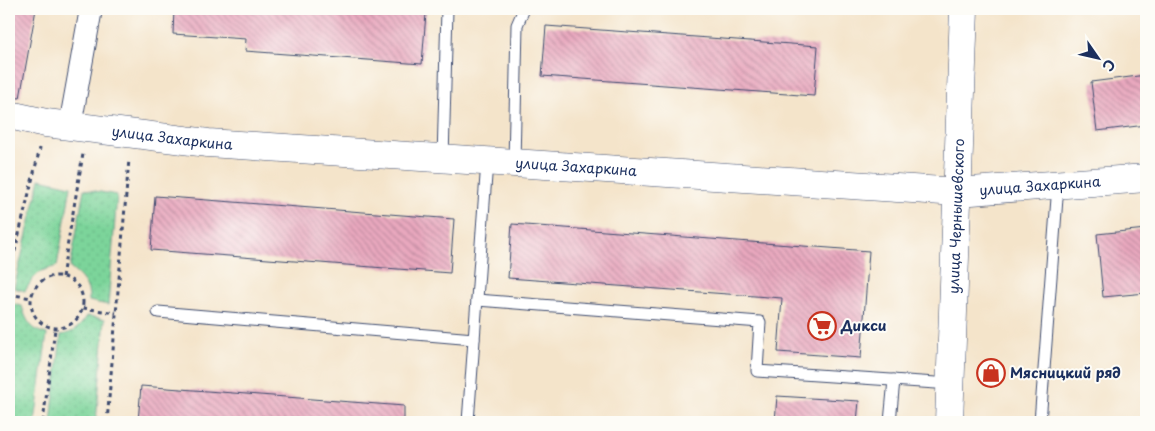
<svg xmlns="http://www.w3.org/2000/svg" width="1155" height="431" font-family="'Playpen Sans',sans-serif">
<style>
.green{fill:url(#green-dots);stroke:#4b827c}
.building{fill:url(#building-back-hatch)}
.lines{fill:none;stroke-linecap:round;stroke-linejoin:round}
.service-casing{stroke:#3c4a6e;stroke-width:13}
.minor-casing{stroke:#3c4a6e;stroke-width:24}
.tertiary-casing{stroke:#3c4a6e;stroke-width:29}
.primary-casing{stroke:#3c4a6e;stroke-width:29}
.path{stroke:#3c4a6e;stroke-width:3;stroke-dasharray:4 4;stroke-linecap:butt}
.service{stroke:#fff;stroke-width:11}
.minor{stroke:#fff;stroke-width:22}
.tertiary{stroke:#fff;stroke-width:28}
.primary{stroke:#fff;stroke-width:28}
.labels{text-anchor:middle;stroke-width:4;stroke-linejoin:round;paint-order:stroke}
.street-label{font-size:14px;fill:#1b2f5e;stroke:#fdfcf7}
.poi-label{font-size:14px;font-weight:bold;fill:#1b2f5e;stroke:#fdfcf7;text-anchor:start}
</style>
<defs>
<pattern id="green-dots" width="8" height="8" patternUnits="userSpaceOnUse" patternTransform="scale(1.25)"><rect width="8" height="8" fill="#7bd49a"/><path d="M2 2h.1M6 6h.1" fill="none" stroke="#6ab687" stroke-width="1.8" stroke-linecap="round"/></pattern>
<pattern id="building-back-hatch" width="6" height="6" patternUnits="userSpaceOnUse" patternTransform="scale(1.25)"><rect width="6" height="6" fill="#e9a8be"/><path d="M-1 5l2 2M0 0l6 6M5-1l2 2" fill="none" stroke="#bc899e"/></pattern>
</defs>
<rect width="100%" height="100%" fill="#fdfcf7"/>
<filter id="ink" filterUnits="userSpaceOnUse"><feTurbulence type="fractalNoise" baseFrequency=".02" numOctaves="2"/><feDisplacementMap in="SourceGraphic" scale="10" xChannelSelector="R" yChannelSelector="G"/><feConvolveMatrix kernelMatrix="1 2 1 2 8 2 1 2 1" color-interpolation-filters="sRGB"/></filter>
<filter id="wash" filterUnits="userSpaceOnUse"><feTurbulence type="fractalNoise" baseFrequency=".0096" numOctaves="4" result="noise"/><feDisplacementMap in="SourceGraphic" scale="20" xChannelSelector="R" yChannelSelector="G"/><feGaussianBlur stdDeviation="1.12" result="paint"/><feColorMatrix in="noise" values="0 0 0 0 0 0 0 0 0 0 0 0 0 0 0 0 0 1.4 0 .05"/><feComposite in="paint" operator="in"/></filter>
<g filter="url(#wash)">
<rect width="100%" height="100%" fill="#f4e4ca"/>
<!-- green -->
<g class="green">
<path d="M40,179L71,186L57,266L41,271L32,280L25,291L14,288Z"/>
<path d="M84,189L117,195L108,305L89,301C90,285 81,277 70,268Z"/>
<path d="M9,303L22,306C26,321 32,331 47,334L35,422H9Z"/>
<path d="M87,316L105,319L96,422H51L61,335C74,333 80,327 87,316Z"/>
</g>
<g id="blocks">
<!-- building -->
<g class="building">
<path d="M9,9H36L20,98L9,97Z"/>
<path d="M174,9H385L426,13L422,64L245,51L246,39L173,34Z"/>
<path d="M546,26L818,46L814,96L542,76Z"/>
<path d="M1146,75V125L1097,131L1091,82Z"/>
<path d="M155,196L454,219L450,273L151,250Z"/>
<path d="M512,224L869,251L861,358L778,352L782,298L508,278Z"/>
<path d="M1146,229V293L1103,297L1097,234Z"/>
<path d="M141,386L404,406V422H138Z"/>
<path d="M777,396L859,401L857,422H775Z"/>
</g>
</g>
</g>
<g filter="url(#ink)">
<use href="#blocks" fill-opacity="0" stroke="#3c4a6e" stroke-width="1"/>
<g class="lines">
<defs>
<g id="service">
<path d="M443,159L447,9"/>
<path d="M514,163L517,25L524,9"/>
<path d="M477,300L760,322L757,371L951,384"/>
<path d="M158,312L474,339"/>
<path d="M468,422L487,162"/>
<path d="M890,422L894,380"/>
<path d="M1040,422L1058,185"/>
</g>
<path id="minor" d="M70,126L91,9"/>
<g id="tertiary">
<path id="s1" d="M9,115L46,123L208,143L958,192L1146,178"/>
</g>
<g id="primary">
<path id="s2" d="M949,422L964,9"/>
</g>
</defs>
<!-- service casing -->
<use href="#service" class="service-casing"/>
<!-- minor casing -->
<use href="#minor" class="minor-casing"/>
<!-- tertiary casing -->
<use href="#tertiary" class="tertiary-casing"/>
<!-- primary casing -->
<use href="#primary" class="primary-casing"/>
<!-- path -->
<g class="path">
<path d="M9,275L40,148"/>
<circle cx="57" cy="302" r="26"/>
<path d="M62,277L83,154"/>
<path d="M9,294L31,298"/>
<path d="M83,308L116,313"/>
<path d="M43,422L55,329"/>
<path d="M107,422L129,159"/>
</g>
<!-- service -->
<use href="#service" class="service"/>
<!-- minor -->
<use href="#minor" class="minor"/>
<!-- tertiary -->
<use href="#tertiary" class="tertiary"/>
<!-- primary -->
<use href="#primary" class="primary"/>
</g>
</g>
<!-- icons -->
<defs>
<symbol id="supermarket-ring" viewBox="-11 -11 22 22"><circle r="9.5" fill="#fdfcf7" stroke="#c8321e" stroke-width="1.5"/><path d="M-6-5.5h2.5l.6 2H6L4.5 2H-2.5L-4.4-4H-6ZM-1.5 3.2a1.3 1.3 0 1 0 .1 0ZM3 3.2a1.3 1.3 0 1 0 .1 0Z" fill="#c8321e"/></symbol>
<symbol id="shop-ring" viewBox="-11 -11 22 22"><circle r="9.5" fill="#fdfcf7" stroke="#c8321e" stroke-width="1.5"/><path d="M-5-2.5h2.3a2.7 3.5 0 0 1 5.4 0H5L5.5 6h-11ZM-1.5-2.5h3a1.5 2.3 0 0 0-3 0Z" fill="#c8321e"/></symbol>
</defs>
<g fill-rule="evenodd">
<use href="#supermarket-ring" x="806" y="310" width="32" height="32"/>
<use href="#shop-ring" x="975" y="357" width="32" height="32"/>
</g>
<g class="labels">
<!-- street labels -->
<g class="street-label">
<text dy="5" stroke="none"><textPath href="#s1" startOffset="165">улица Захаркина</textPath></text>
<text dy="5" stroke="none"><textPath href="#s1" startOffset="570">улица Захаркина</textPath></text>
<text dy="5" stroke="none"><textPath href="#s1" startOffset="1035">улица Захаркина</textPath></text>
<text dy="5" stroke="none"><textPath href="#s2" startOffset="206">улица Чернышевского</textPath></text>
</g>
<!-- poi labels -->
<g class="poi-label">
<text x="841" y="331">Дикси</text>
<text x="1010" y="378">Мясницкий ряд</text>
</g>
</g>
<!-- margin -->
<rect width="1155" height="431" fill="none" stroke="#fdfcf7" stroke-width="30"/>
<!-- north arrow -->
<g transform="translate(1098 58) rotate(124)" stroke="#fdfcf7" stroke-width="4" paint-order="stroke">
<path d="M0-4L9 19L0 12L-9 19Z" fill="#1b2f5e"/>
<text y="-8" font-size="14" font-weight="bold" text-anchor="middle" fill="#1b2f5e">С</text>
</g>
</svg>
